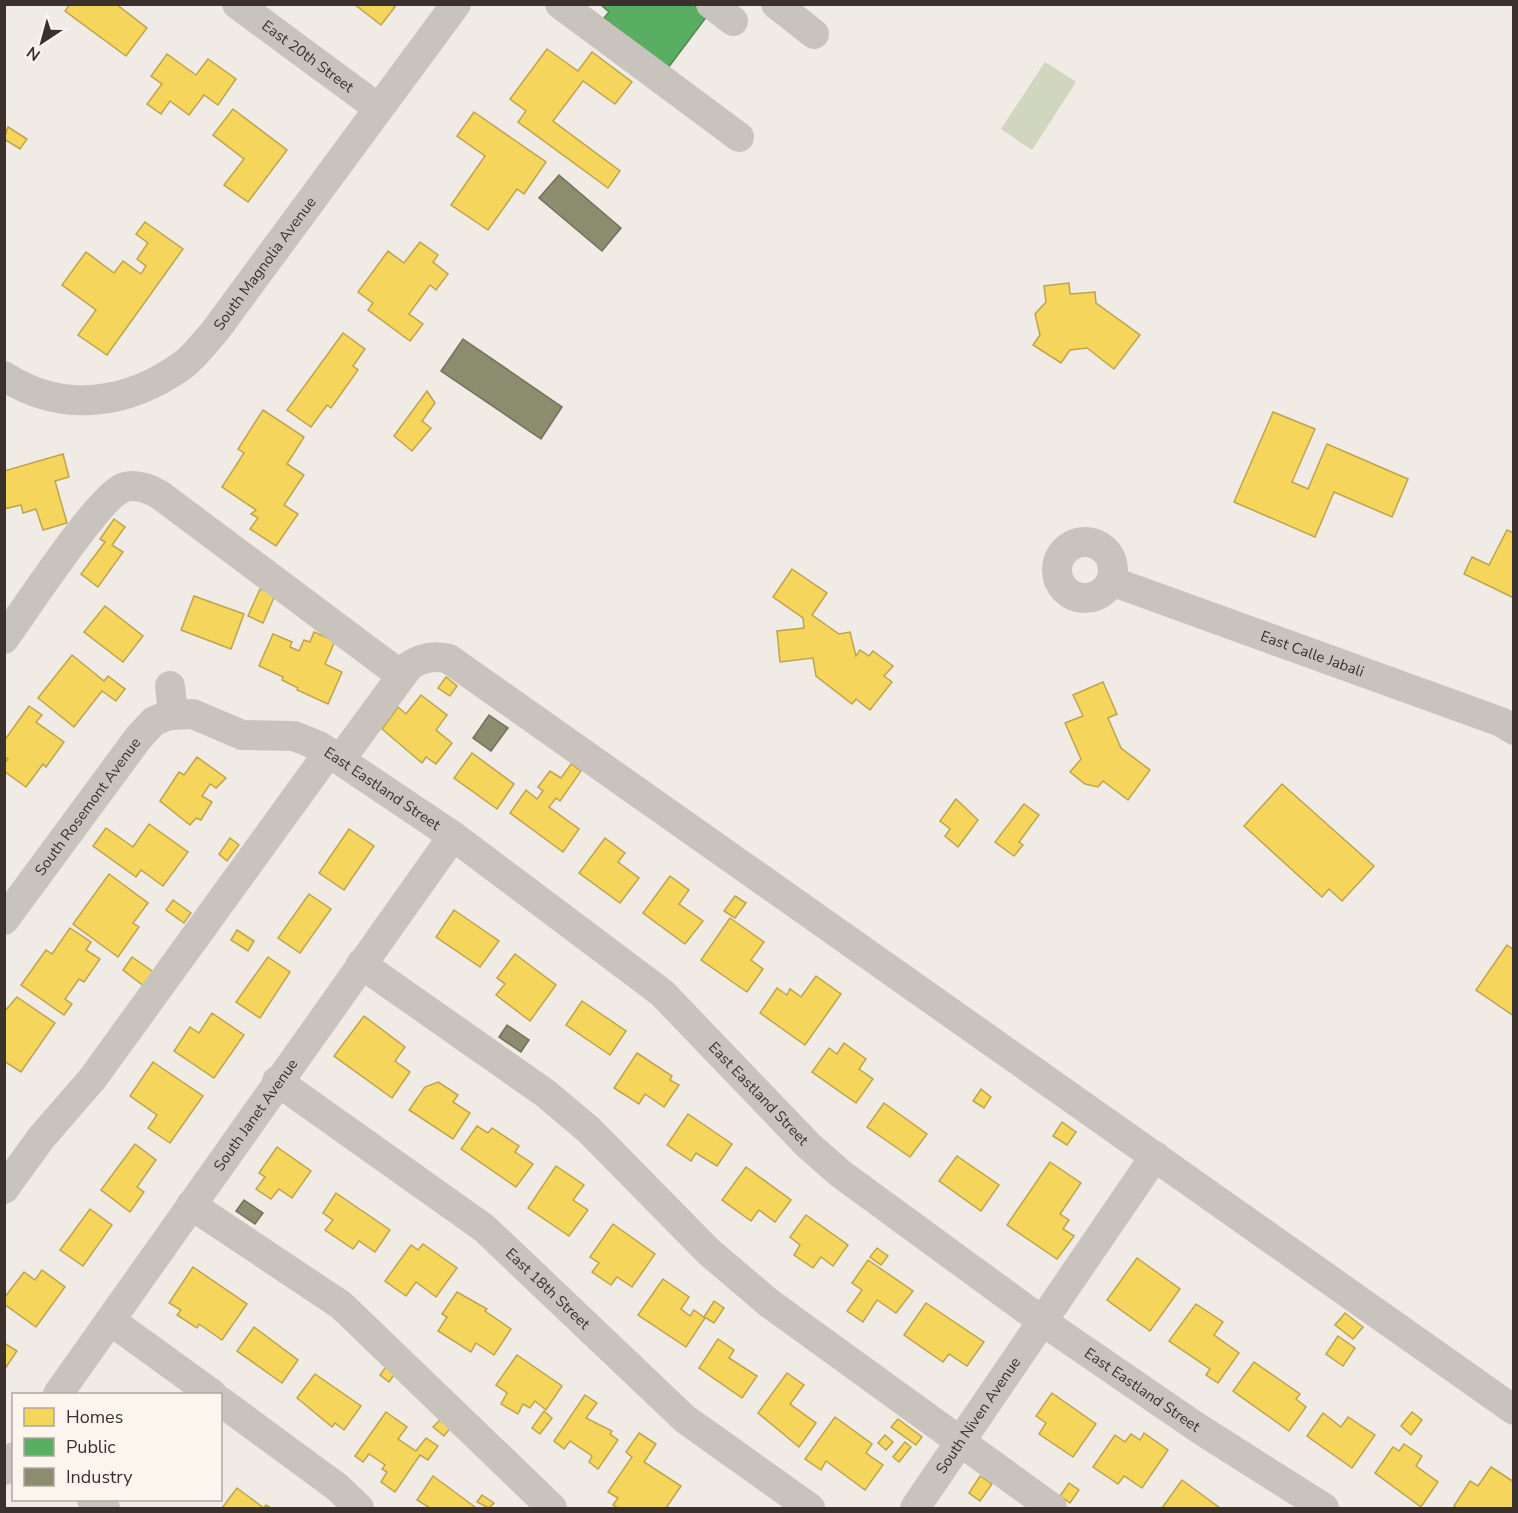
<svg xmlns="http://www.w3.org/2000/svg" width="1518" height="1513" font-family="'Nunito Sans',sans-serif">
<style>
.green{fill:#d1d6bf}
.homes{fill:#f6d55c;stroke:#bea44d;stroke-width:1.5}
.public{fill:#5aae61;stroke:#518851;stroke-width:1.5}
.industry{fill:#8c8c6e;stroke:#74705a;stroke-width:1.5}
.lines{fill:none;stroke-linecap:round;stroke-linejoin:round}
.minor{stroke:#c9c3be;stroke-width:30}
.labels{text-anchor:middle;stroke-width:6;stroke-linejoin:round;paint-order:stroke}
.street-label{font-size:15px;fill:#3b302b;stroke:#fbf5ee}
</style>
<rect width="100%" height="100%" fill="#f0ebe5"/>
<!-- green -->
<path class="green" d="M1045,62L1076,82L1032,150L1001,129Z"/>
<!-- homes -->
<g class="homes">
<path d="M70,4H116L147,28L126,56L65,11Z"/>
<path d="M354,4H391L395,7L381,25Z"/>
<path d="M547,49L578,71L592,52L632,82L615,104L583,81L553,121L620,171L608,188L518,122L526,111L510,99Z"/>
<path d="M167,54L196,75L208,59L236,79L218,105L204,95L189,115L170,101L161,114L147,104L162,84L151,76Z"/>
<path d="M233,109L287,150L248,202L224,185L244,159L213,135Z"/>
<path d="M474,112L546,162L524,194L517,189L488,230L451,205L485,156L457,136Z"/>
<path d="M8,127L27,139L20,149L4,139Z"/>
<path d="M145,222L183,249L107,355L78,335L96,310L62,285L86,252L114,273L123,261L141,274L146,266L137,259L148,243L136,234Z"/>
<path d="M420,242L438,255L433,262L448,274L436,290L430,285L409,314L423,324L410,341L368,310L373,303L358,292L388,251L404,263Z"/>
<path d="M1069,283L1070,294L1095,292L1096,303L1140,335L1114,369L1087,348L1070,350L1061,363L1033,345L1040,335L1035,314L1046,302L1044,286Z"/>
<path d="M343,333L365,349L353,366L358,370L331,408L327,405L311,427L287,410Z"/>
<path d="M427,391L435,403L422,421L431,428L412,451L394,436Z"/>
<path d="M263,410L304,437L287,464L304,475L284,505L298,514L276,546L250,529L258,518L251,514L256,510L222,487L244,453L238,449Z"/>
<path d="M1273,412L1315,429L1292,482L1308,489L1327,444L1408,479L1392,517L1334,492L1315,537L1234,502Z"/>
<path d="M63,454L69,477L55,481L67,523L43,530L36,509L23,513L21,505L4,509V471Z"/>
<path d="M114,519L125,527L112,545L123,552L98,587L81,574L105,542L100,539Z"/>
<path d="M1507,530L1514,533V598L1464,574L1472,557L1489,565Z"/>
<path d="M792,569L827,593L812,615L839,634L850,632L856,656L860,650L869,656L873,651L893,666L884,676L892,682L870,710L856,699L852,704L816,676L813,658L780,662L777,631L804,628L803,618L773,597Z"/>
<path d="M260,589L275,595L263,623L248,616Z"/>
<path d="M194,596L244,614L231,649L181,630Z"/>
<path d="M105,606L143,636L123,662L84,632Z"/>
<path d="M314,632L335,641L325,664L342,672L328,704L297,690L298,688L282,680L283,677L259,666L273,634L292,642L290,647L299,651L304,640L310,642Z"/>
<path d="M72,655L104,681L108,676L125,689L116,701L102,691L74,727L38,698Z"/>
<path d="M446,677L457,686L450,696L438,688Z"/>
<path d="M1103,682L1117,714L1108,718L1121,748L1150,770L1128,800L1103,781L1098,787L1085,784L1070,772L1081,759L1065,723L1083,716L1073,695Z"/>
<path d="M421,695L447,715L436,730L452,743L436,764L426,757L422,763L382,729L398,707L406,714Z"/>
<path d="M29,706L42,715L36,722L64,742L46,767L43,764L26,787L4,771V764L8,759L4,756V741Z"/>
<path d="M472,753L514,784L497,809L454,778Z"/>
<path d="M197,757L226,778L216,788L210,784L202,796L212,802L201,820L196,818L190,825L160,801L179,772L184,775Z"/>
<path d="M571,764L581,771L560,801L556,798L549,807L579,829L563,852L510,813L526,790L537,799L543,791L538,787L550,771L561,778Z"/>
<path d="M1282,784L1374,866L1342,901L1329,889L1322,897L1244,826Z"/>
<path d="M956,799L978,820L958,847L945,836L950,829L940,821Z"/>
<path d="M1024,804L1039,815L1019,842L1023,845L1014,856L995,842Z"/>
<path d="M149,824L188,852L163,886L141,870L136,877L93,846L106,828L133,847Z"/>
<path d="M349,829L374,846L344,890L319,873Z"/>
<path d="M230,838L239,845L227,861L219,854Z"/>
<path d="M605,838L625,853L618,862L639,878L620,903L579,873Z"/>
<path d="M109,874L148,903L133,923L139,927L118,957L73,924Z"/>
<path d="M670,876L689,890L679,904L703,921L685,944L643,913Z"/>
<path d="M309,894L331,909L300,953L278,938Z"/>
<path d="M735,896L746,903L735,918L724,911Z"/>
<path d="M173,900L191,913L184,923L166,910Z"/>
<path d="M454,910L499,941L480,967L436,937Z"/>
<path d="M730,918L764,942L751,960L763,969L747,992L701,960Z"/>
<path d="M70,928L91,942L86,950L100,959L84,982L79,979L65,999L72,1004L64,1015L21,985L46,950L52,954Z"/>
<path d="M237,930L254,941L248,951L231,940Z"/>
<path d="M1507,945L1514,950V1016L1476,990Z"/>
<path d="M515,954L556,985L530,1021L496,995L505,984L497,978Z"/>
<path d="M132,957L155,973L145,987L123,970Z"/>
<path d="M268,957L290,972L260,1018L236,1002Z"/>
<path d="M816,976L841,994L805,1045L760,1013L777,988L787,995L790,989L801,997Z"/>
<path d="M17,997L55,1023L21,1072L4,1061V1012Z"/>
<path d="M582,1001L626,1031L610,1055L566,1025Z"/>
<path d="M212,1013L244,1035L214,1078L174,1051L190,1027L199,1033Z"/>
<path d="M364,1016L405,1047L395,1061L410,1072L392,1098L334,1056Z"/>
<path d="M844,1043L866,1059L859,1069L873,1079L856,1103L812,1072L829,1048L837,1054Z"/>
<path d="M637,1053L672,1076L670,1080L679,1085L664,1107L645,1094L639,1104L614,1088Z"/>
<path d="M153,1062L203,1096L170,1143L148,1128L157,1115L130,1096Z"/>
<path d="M438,1082L458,1095L453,1102L470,1113L453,1139L409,1110L425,1087Z"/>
<path d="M981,1089L991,1097L984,1108L973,1101Z"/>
<path d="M884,1103L927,1134L910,1157L867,1127Z"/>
<path d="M688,1114L732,1144L717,1166L696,1153L691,1161L667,1145Z"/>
<path d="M1062,1122L1076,1132L1067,1145L1053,1136Z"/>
<path d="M477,1126L488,1133L492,1128L519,1146L515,1152L533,1164L516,1187L461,1149Z"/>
<path d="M135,1144L156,1160L137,1187L144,1192L130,1212L101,1190Z"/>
<path d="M277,1147L311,1171L292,1198L279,1189L271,1199L256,1189L265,1177L259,1173Z"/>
<path d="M957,1156L999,1185L981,1211L939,1181Z"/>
<path d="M1050,1162L1081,1183L1060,1214L1069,1220L1063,1229L1074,1236L1057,1259L1007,1225Z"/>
<path d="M556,1166L584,1185L573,1200L588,1210L569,1236L528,1208Z"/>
<path d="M746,1167L791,1200L775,1222L759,1210L751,1221L722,1200Z"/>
<path d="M336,1193L390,1230L375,1252L359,1241L353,1249L325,1230L333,1220L323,1213Z"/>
<path d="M90,1209L112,1225L83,1266L60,1250Z"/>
<path d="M806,1215L848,1245L833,1266L821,1257L813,1268L794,1255L800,1245L790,1237Z"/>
<path d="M613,1224L655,1254L632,1287L617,1277L611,1285L592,1272L599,1263L590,1257Z"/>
<path d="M423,1244L457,1268L436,1297L416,1282L406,1296L385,1281L411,1245L418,1250Z"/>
<path d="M877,1248L888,1256L881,1265L870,1257Z"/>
<path d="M1137,1258L1180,1289L1150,1331L1107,1300Z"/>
<path d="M868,1260L913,1291L896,1313L877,1300L863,1322L847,1311L862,1290L852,1283Z"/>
<path d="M193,1267L247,1304L222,1340L199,1324L197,1328L177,1315L181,1310L169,1303Z"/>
<path d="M42,1270L65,1287L36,1327L4,1304V1298L24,1272L35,1280Z"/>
<path d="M663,1279L689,1297L681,1309L690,1316L694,1310L705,1318L686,1347L638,1315Z"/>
<path d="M457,1292L487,1309L485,1311L511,1329L494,1355L476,1343L471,1352L438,1331L447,1317L442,1314Z"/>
<path d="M714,1301L724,1308L714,1323L704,1317Z"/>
<path d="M926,1303L984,1342L967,1366L949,1354L943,1362L904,1335Z"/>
<path d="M1196,1304L1223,1322L1214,1335L1239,1353L1218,1383L1206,1375L1210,1369L1169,1341Z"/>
<path d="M1345,1313L1363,1327L1353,1339L1335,1325Z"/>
<path d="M254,1327L298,1360L282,1383L237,1351Z"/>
<path d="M1338,1336L1355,1348L1343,1366L1326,1354Z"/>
<path d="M718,1339L734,1350L729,1358L757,1376L742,1398L699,1368Z"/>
<path d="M4,1343L17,1351L4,1370Z"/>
<path d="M517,1355L562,1386L546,1410L535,1401L530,1408L523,1404L518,1414L501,1404L507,1393L496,1385Z"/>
<path d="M1254,1362L1300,1394L1296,1399L1306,1407L1289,1431L1233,1391Z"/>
<path d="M387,1365L396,1372L389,1382L380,1375Z"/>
<path d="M787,1373L804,1385L790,1404L816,1423L799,1447L758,1413Z"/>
<path d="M315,1374L361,1406L344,1430L335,1423L332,1427L297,1398Z"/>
<path d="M1052,1393L1096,1424L1073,1457L1039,1434L1046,1423L1036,1416Z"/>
<path d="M585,1395L597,1403L586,1418L612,1431L610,1434L618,1440L598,1469L589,1462L592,1456L570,1441L564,1449L554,1441Z"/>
<path d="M544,1411L552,1418L540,1434L532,1428Z"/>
<path d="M386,1412L407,1427L398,1439L416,1451L426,1438L438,1446L428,1460L420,1455L395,1492L381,1482L387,1472L382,1469L385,1465L369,1454L363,1462L355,1456Z"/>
<path d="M1412,1412L1422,1420L1411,1435L1401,1426Z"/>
<path d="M1323,1413L1341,1427L1348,1417L1375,1435L1352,1468L1307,1436Z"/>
<path d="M835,1417L872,1444L866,1453L883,1465L865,1490L826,1461L821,1470L805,1459Z"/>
<path d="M441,1419L451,1427L444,1436L433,1427Z"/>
<path d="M898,1419L922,1437L916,1445L891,1427Z"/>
<path d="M639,1433L656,1444L644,1462L681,1486L666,1508H618L613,1505L618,1498L608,1492L632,1457L626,1452Z"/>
<path d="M1144,1433L1168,1450L1142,1488L1124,1476L1118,1484L1093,1467L1115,1435L1125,1442L1131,1434L1140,1440Z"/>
<path d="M885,1435L893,1442L886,1450L878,1443Z"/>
<path d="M905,1442L911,1447L899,1462L893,1457Z"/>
<path d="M1404,1444L1422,1456L1416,1466L1438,1482L1421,1507L1375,1473L1393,1447L1399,1451Z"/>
<path d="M1491,1467L1514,1482V1508H1457L1454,1506L1470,1481L1478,1486Z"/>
<path d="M433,1476L475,1507L474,1508H430L417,1500Z"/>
<path d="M980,1476L992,1484L980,1501L969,1493Z"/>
<path d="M1182,1480L1220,1508H1162Z"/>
<path d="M1069,1483L1079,1490L1070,1503L1060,1496Z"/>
<path d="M237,1488L264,1508L266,1505L271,1508H222Z"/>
<path d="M482,1495L494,1503L489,1508L477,1502Z"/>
</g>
<!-- public -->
<path class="public" d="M600,4H693L707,16L668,68L604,18L609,12Z"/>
<!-- industry -->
<g class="industry">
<path d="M559,175L621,228L602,251L539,198Z"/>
<path d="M463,339L562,407L541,439L441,371Z"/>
<path d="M489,715L508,728L491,751L473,738Z"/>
<path d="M507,1025L529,1040L521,1052L499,1037Z"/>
<path d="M244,1200L263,1213L255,1224L236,1211Z"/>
</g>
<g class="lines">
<!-- minor -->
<g class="minor">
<path id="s1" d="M237,4L378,108"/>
<path d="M560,4L739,137"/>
<path d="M711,4L733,21"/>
<path d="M776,4L814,34"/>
<path id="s2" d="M4,376C62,414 128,405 183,365C195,356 205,342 215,331L456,4"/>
<circle cx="1085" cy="570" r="28"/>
<path id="s3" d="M1111,581L1501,722L1514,730"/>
<path d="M4,639C23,613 100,494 125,487C137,484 150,489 160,495L402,676"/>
<path d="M170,686L173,715"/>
<path d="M340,760L409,666C422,657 434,655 449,659L1514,1410"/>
<path id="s4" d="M4,920L139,737L154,721L169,715L193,714L242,735L294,736L319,746L453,836L662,993L809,1146L841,1174L1042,1321L1198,1428L1324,1508"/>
<path d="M361,964L545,1093L589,1130L709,1252L769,1303L1052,1508"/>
<path id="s5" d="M277,1081L484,1228L685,1419L810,1508"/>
<path d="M4,1189L41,1138L93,1078L329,752"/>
<path d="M191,1205L341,1305L552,1508"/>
<path d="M111,1321L212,1394"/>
<path id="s6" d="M58,1394L453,836"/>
<path d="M220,1401L337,1487L359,1508"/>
<path d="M4,1470L14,1457"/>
<path d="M92,1500L105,1508"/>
<path id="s7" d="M915,1508L1155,1156"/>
</g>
</g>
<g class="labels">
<!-- street labels -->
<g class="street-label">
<text dy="5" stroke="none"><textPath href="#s1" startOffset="88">East 20th Street</textPath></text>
<text dy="5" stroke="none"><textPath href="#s2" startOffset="322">South Magnolia Avenue</textPath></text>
<text dy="5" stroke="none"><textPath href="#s3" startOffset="214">East Calle Jabali</textPath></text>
<text dy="5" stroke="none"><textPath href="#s4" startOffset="498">East Eastland Street</textPath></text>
<text dy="5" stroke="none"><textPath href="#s4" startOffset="141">South Rosemont Avenue</textPath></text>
<text dy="5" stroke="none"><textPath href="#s4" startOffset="984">East Eastland Street</textPath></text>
<text dy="5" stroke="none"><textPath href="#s6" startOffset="342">South Janet Avenue</textPath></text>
<text dy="5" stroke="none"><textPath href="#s5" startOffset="342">East 18th Street</textPath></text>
<text dy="5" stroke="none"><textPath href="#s4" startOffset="1470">East Eastland Street</textPath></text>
<text dy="5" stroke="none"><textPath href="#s7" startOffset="112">South Niven Avenue</textPath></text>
</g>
</g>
<!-- border -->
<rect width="1518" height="1513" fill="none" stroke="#3b302b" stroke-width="12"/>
<!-- legend -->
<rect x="12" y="1393" width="210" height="108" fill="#fbf5ee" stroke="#aea6a0" stroke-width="1.5"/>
<rect x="24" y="1408" width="30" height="18" fill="#f6d55c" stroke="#aea6a0" stroke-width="1.5"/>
<text x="66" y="1423" font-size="18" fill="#3b302b">Homes</text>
<rect x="24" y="1438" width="30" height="18" fill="#5aae61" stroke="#aea6a0" stroke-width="1.5"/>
<text x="66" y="1453" font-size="18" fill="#3b302b">Public</text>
<rect x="24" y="1468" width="30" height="18" fill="#8c8c6e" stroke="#aea6a0" stroke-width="1.5"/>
<text x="66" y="1483" font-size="18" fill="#3b302b">Industry</text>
<!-- north arrow -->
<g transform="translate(42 42) rotate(216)" stroke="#fbf5ee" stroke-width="4.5" paint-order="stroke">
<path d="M0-4.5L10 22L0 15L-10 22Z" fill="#3b302b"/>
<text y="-9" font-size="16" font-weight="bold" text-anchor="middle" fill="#3b302b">N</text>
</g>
</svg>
